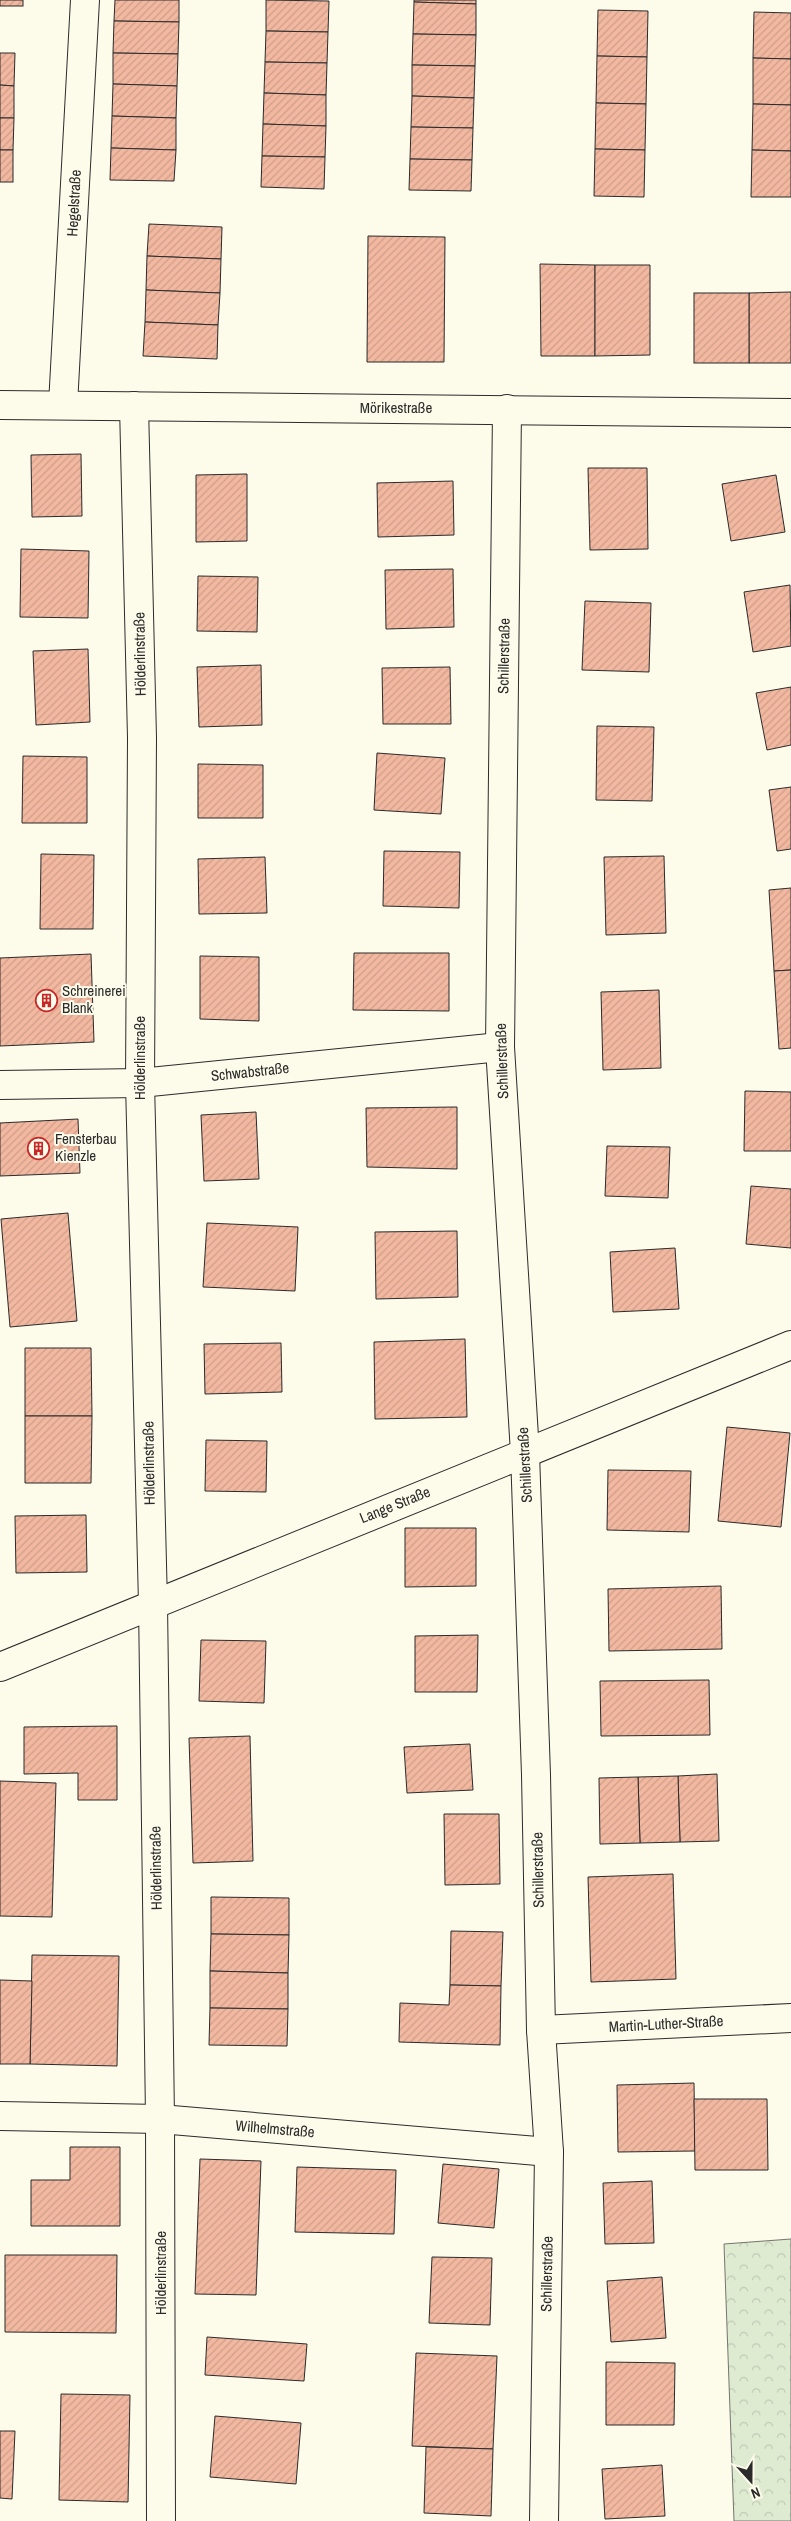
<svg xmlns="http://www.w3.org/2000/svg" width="791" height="2521" font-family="'Archivo Narrow',sans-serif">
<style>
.park{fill:url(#park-crowns);stroke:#74746e}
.building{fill:url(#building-hatch);stroke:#2b2b2b}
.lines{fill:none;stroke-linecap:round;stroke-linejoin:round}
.minor-casing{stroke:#2b2b2b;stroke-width:30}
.minor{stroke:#fdfbea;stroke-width:28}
.labels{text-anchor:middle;stroke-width:4;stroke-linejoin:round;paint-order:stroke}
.street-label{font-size:15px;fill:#2b2b2b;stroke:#fdfbea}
.poi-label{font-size:15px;fill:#2b2b2b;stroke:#fdfbea;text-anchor:start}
</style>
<defs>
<pattern id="park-crowns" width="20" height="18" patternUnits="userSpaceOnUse" patternTransform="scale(1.25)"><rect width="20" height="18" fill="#deebd1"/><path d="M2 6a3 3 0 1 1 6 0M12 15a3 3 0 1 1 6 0" fill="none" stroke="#bfcab4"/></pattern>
<pattern id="building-hatch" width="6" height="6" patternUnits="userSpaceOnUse" patternTransform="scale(1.25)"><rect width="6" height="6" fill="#f2b8a0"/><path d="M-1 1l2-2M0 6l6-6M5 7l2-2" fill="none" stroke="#d09e8a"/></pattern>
</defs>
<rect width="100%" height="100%" fill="#fdfbea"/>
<!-- park -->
<path class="park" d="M791,2239V2521H734L724,2244Z"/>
<!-- building -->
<g class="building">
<rect x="0" y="0" width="23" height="6"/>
<path d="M115,0H179V22L114,21Z"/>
<path d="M266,0L329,1L328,32L266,31Z"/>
<path d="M414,0H476V4L414,2Z"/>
<path d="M414,2L476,4V35L413,34Z"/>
<path d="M598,10L648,11L647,57L597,56Z"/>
<path d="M754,12L791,13V59L753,58Z"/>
<path d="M114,21L179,22L178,54L113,53Z"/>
<path d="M266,31L328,32L327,63L265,62Z"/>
<path d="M413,34L476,35L475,66L412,65Z"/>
<path d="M0,53H15L14,86L0,85Z"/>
<path d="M113,53L178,54L177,86L113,84Z"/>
<path d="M597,56L647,57L646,104L596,103Z"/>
<path d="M753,58L791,59V105L753,104Z"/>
<path d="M265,62L327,63L326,95L264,93Z"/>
<path d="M412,65L475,66L474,98L412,96Z"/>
<path d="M113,84L177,86L176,118L112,116Z"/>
<path d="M0,85L14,86V118H0Z"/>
<path d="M264,93L326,95V126L263,124Z"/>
<path d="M412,96L474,98L473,128L411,127Z"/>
<path d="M596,103L646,104L645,150L595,149Z"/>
<path d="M753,104L791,105V151L752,150Z"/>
<path d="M112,116L176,118V150L111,148Z"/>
<path d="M0,118H14L13,150H0Z"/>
<path d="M263,124L326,126L325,157L262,156Z"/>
<path d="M411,127L473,128L472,160L410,159Z"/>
<path d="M111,148L176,150L174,181L110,180Z"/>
<path d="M595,149L645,150L644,197L594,196Z"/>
<rect x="0" y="150" width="13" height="32"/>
<path d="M752,150L791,151V197H751Z"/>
<path d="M262,156L325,157L324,189L261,187Z"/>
<path d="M410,159L472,160L471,191L409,190Z"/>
<path d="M149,224L222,227L221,259L147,256Z"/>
<path d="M368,236L445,237L444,362H367Z"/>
<path d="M147,256L221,259L220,293L146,290Z"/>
<path d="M540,264L595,265V356H541Z"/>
<path d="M595,265H650V355L595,356Z"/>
<path d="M146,290L220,293L218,325L145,322Z"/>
<path d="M791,292V363H749V293Z"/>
<rect x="694" y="293" width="55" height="70"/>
<path d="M145,322L218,325L217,359L143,356Z"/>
<path d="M81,454L82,516L32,517L31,455Z"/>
<path d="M588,468H647L648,549L590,550Z"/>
<path d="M247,474V541L196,542V475Z"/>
<path d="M776,475L785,532L731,541L722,484Z"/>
<path d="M453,481L454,535L378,537L377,483Z"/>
<path d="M21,549L89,551L88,618L20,617Z"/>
<path d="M453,569L454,627L386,629L385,570Z"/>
<path d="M198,576L258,577L257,632L197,631Z"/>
<path d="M790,585L791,646L753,652L744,592Z"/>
<path d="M585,601L651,603L649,672L582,670Z"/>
<path d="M88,649L90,722L36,725L33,651Z"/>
<path d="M261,665L262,725L199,727L197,667Z"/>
<path d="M450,667L451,724H383L382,668Z"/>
<path d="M791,687V745L767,750L756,693Z"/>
<path d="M597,726L654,727L652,801L596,800Z"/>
<path d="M377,753L445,758L441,814L374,810Z"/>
<path d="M23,756L87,757V823H22Z"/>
<path d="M198,764L263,765V818H198Z"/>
<path d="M791,787V849L777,851L769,790Z"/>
<path d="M384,851L460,852L459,908L383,906Z"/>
<path d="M41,854L94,855L93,929H40Z"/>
<path d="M664,856L666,933L606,935L604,857Z"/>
<path d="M265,857L267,913L199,914L198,859Z"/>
<path d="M791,888V970L774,971L769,890Z"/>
<path d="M354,953H449V1011L353,1010Z"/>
<path d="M91,954L94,1042L0,1046V958Z"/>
<path d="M200,956L259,957V1021L200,1019Z"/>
<path d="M791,970V1048L779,1049L774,971Z"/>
<path d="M659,990L661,1068L603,1070L601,992Z"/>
<path d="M745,1091L791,1092V1151H744Z"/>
<path d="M457,1107V1169L367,1167L366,1108Z"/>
<path d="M256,1112L259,1179L204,1181L201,1115Z"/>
<path d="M78,1119L80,1173L0,1176V1123Z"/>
<path d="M607,1146L670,1147L668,1198L605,1196Z"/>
<path d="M751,1186L791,1189V1248L746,1244Z"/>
<path d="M68,1213L77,1321L10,1327L1,1219Z"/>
<path d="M207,1223L298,1227L295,1291L203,1287Z"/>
<path d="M457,1231L458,1297L376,1299L375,1232Z"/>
<path d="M675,1248L679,1309L613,1312L610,1252Z"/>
<path d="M465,1339L467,1417L375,1419L374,1342Z"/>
<path d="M281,1343L282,1392L205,1394L204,1344Z"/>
<path d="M25,1348H91L92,1416H25Z"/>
<path d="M25,1416H92L91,1483H25Z"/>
<path d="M727,1427L790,1433L781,1527L718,1521Z"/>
<path d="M206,1440L267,1441L266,1492L205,1491Z"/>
<path d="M608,1470L691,1471L689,1532L607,1530Z"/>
<path d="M86,1515L87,1572L16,1573L15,1516Z"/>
<path d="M405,1528H476V1586L405,1587Z"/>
<path d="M721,1586L722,1649L609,1651L608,1589Z"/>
<path d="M478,1635L477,1692H415V1636Z"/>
<path d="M201,1640L266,1641L264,1703L199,1701Z"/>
<path d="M709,1680L710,1735L601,1736L600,1681Z"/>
<path d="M117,1726V1800H78V1773L24,1774V1727Z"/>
<path d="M250,1736L253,1861L193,1863L189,1738Z"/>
<path d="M470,1744L473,1790L407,1793L404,1747Z"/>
<path d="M717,1774L719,1841L680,1842L678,1776Z"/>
<path d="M678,1776L680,1842L640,1843L638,1777Z"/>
<path d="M638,1777L640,1843L600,1844L599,1778Z"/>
<path d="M0,1781L56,1783L52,1917L0,1916Z"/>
<path d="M444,1814H499L500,1884L445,1885Z"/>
<path d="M673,1874L676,1979L591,1982L588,1877Z"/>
<path d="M211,1897L289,1898V1935L211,1934Z"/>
<path d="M451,1931L503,1932L501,1986L450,1985Z"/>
<path d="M211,1934L289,1935L288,1973L210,1971Z"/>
<path d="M32,1955L119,1956L117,2066L30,2064Z"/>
<path d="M210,1971L288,1973V2009L210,2008Z"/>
<path d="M0,1980L32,1981L30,2064H0Z"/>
<path d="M450,1985L501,1986L500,2045L399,2042L400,2003L449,2005Z"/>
<path d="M210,2008L288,2009L287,2046L209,2045Z"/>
<path d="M694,2083L695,2151L618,2152L617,2085Z"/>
<path d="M694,2099H767L768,2170H695Z"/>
<path d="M70,2147H120V2226H31V2180H70Z"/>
<path d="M200,2159L261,2161L256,2295L195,2294Z"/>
<path d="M443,2164L499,2169L494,2228L438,2223Z"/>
<path d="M297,2167L396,2170L394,2234L295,2232Z"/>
<path d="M652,2181L654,2243L605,2244L603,2183Z"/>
<path d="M5,2255H117L116,2333L5,2332Z"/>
<path d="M432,2257L492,2258L490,2325L429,2323Z"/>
<path d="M662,2277L666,2338L611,2342L607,2281Z"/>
<path d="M207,2337L307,2344L304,2381L205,2375Z"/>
<path d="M416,2353L497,2356L493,2449L412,2446Z"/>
<path d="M606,2362L675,2363L674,2425H606Z"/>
<path d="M61,2394L130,2395L128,2502L59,2500Z"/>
<path d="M215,2416L301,2423L296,2484L210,2477Z"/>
<path d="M0,2431H15L12,2499L0,2498Z"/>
<path d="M426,2447L493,2449L491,2516L424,2513Z"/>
<path d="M662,2465L665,2516L605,2519L602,2469Z"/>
</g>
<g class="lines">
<defs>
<g id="minor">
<path d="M0,405L791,413"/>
<path d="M63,405L85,0"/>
<path d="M134,406L142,738L140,1083L153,1604L160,2119L161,2521"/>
<path d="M507,409L500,1047L525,1453L536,1775L541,2030L549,2152L544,2521"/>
<path d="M0,1085L140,1083L500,1047"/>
<path d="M0,1667L791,1345"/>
<path d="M541,2030L791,2018"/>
<path d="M0,2116L160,2119L549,2152"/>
</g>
</defs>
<!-- minor casing -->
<use href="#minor" class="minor-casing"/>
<!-- minor -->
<use href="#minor" class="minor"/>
</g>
<!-- icons -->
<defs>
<symbol id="building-ring" viewBox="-11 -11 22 22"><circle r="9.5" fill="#fdfbea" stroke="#c62828" stroke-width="1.5"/><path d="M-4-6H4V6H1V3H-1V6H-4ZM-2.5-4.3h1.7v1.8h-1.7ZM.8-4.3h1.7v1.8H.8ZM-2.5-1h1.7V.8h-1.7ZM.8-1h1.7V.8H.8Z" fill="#c62828"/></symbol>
</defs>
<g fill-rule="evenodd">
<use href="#building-ring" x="34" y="988" width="25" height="25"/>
<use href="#building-ring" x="26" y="1136" width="25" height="25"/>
</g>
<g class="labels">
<!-- street labels -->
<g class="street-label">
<text transform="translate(74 203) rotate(-87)" y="5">Hegelstraße</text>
<text x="396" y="413">Mörikestraße</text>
<text transform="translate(140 654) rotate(-91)" y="5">Hölderlinstraße</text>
<text transform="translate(504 656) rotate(-89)" y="5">Schillerstraße</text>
<text transform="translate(140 1058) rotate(-90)" y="5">Hölderlinstraße</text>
<text transform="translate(502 1061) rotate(-92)" y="5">Schillerstraße</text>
<text transform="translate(250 1072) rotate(-6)" y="5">Schwabstraße</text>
<text transform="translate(149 1463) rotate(-91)" y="5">Hölderlinstraße</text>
<text transform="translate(525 1465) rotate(-93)" y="5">Schillerstraße</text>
<text transform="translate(395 1505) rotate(-22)" y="5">Lange Straße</text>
<text transform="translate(156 1868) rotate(-91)" y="5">Hölderlinstraße</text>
<text transform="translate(538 1870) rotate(-91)" y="5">Schillerstraße</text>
<text transform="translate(666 2024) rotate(-3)" y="5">Martin-Luther-Straße</text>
<text transform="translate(275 2129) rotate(5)" y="5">Wilhelmstraße</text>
<text transform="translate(161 2273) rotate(-90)" y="5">Hölderlinstraße</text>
<text transform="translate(547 2274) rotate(-89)" y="5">Schillerstraße</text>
</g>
<!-- poi labels -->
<g class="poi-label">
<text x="62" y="996">Schreinerei<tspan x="62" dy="17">Blank</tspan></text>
<text x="55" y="1144">Fensterbau<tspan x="55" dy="17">Kienzle</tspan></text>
</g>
</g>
<!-- north arrow -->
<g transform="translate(751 2481) rotate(159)" stroke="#fdfbea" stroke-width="4" paint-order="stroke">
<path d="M0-4L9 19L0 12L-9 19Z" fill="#2b2b2b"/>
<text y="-8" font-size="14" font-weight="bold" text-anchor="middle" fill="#2b2b2b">N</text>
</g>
</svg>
